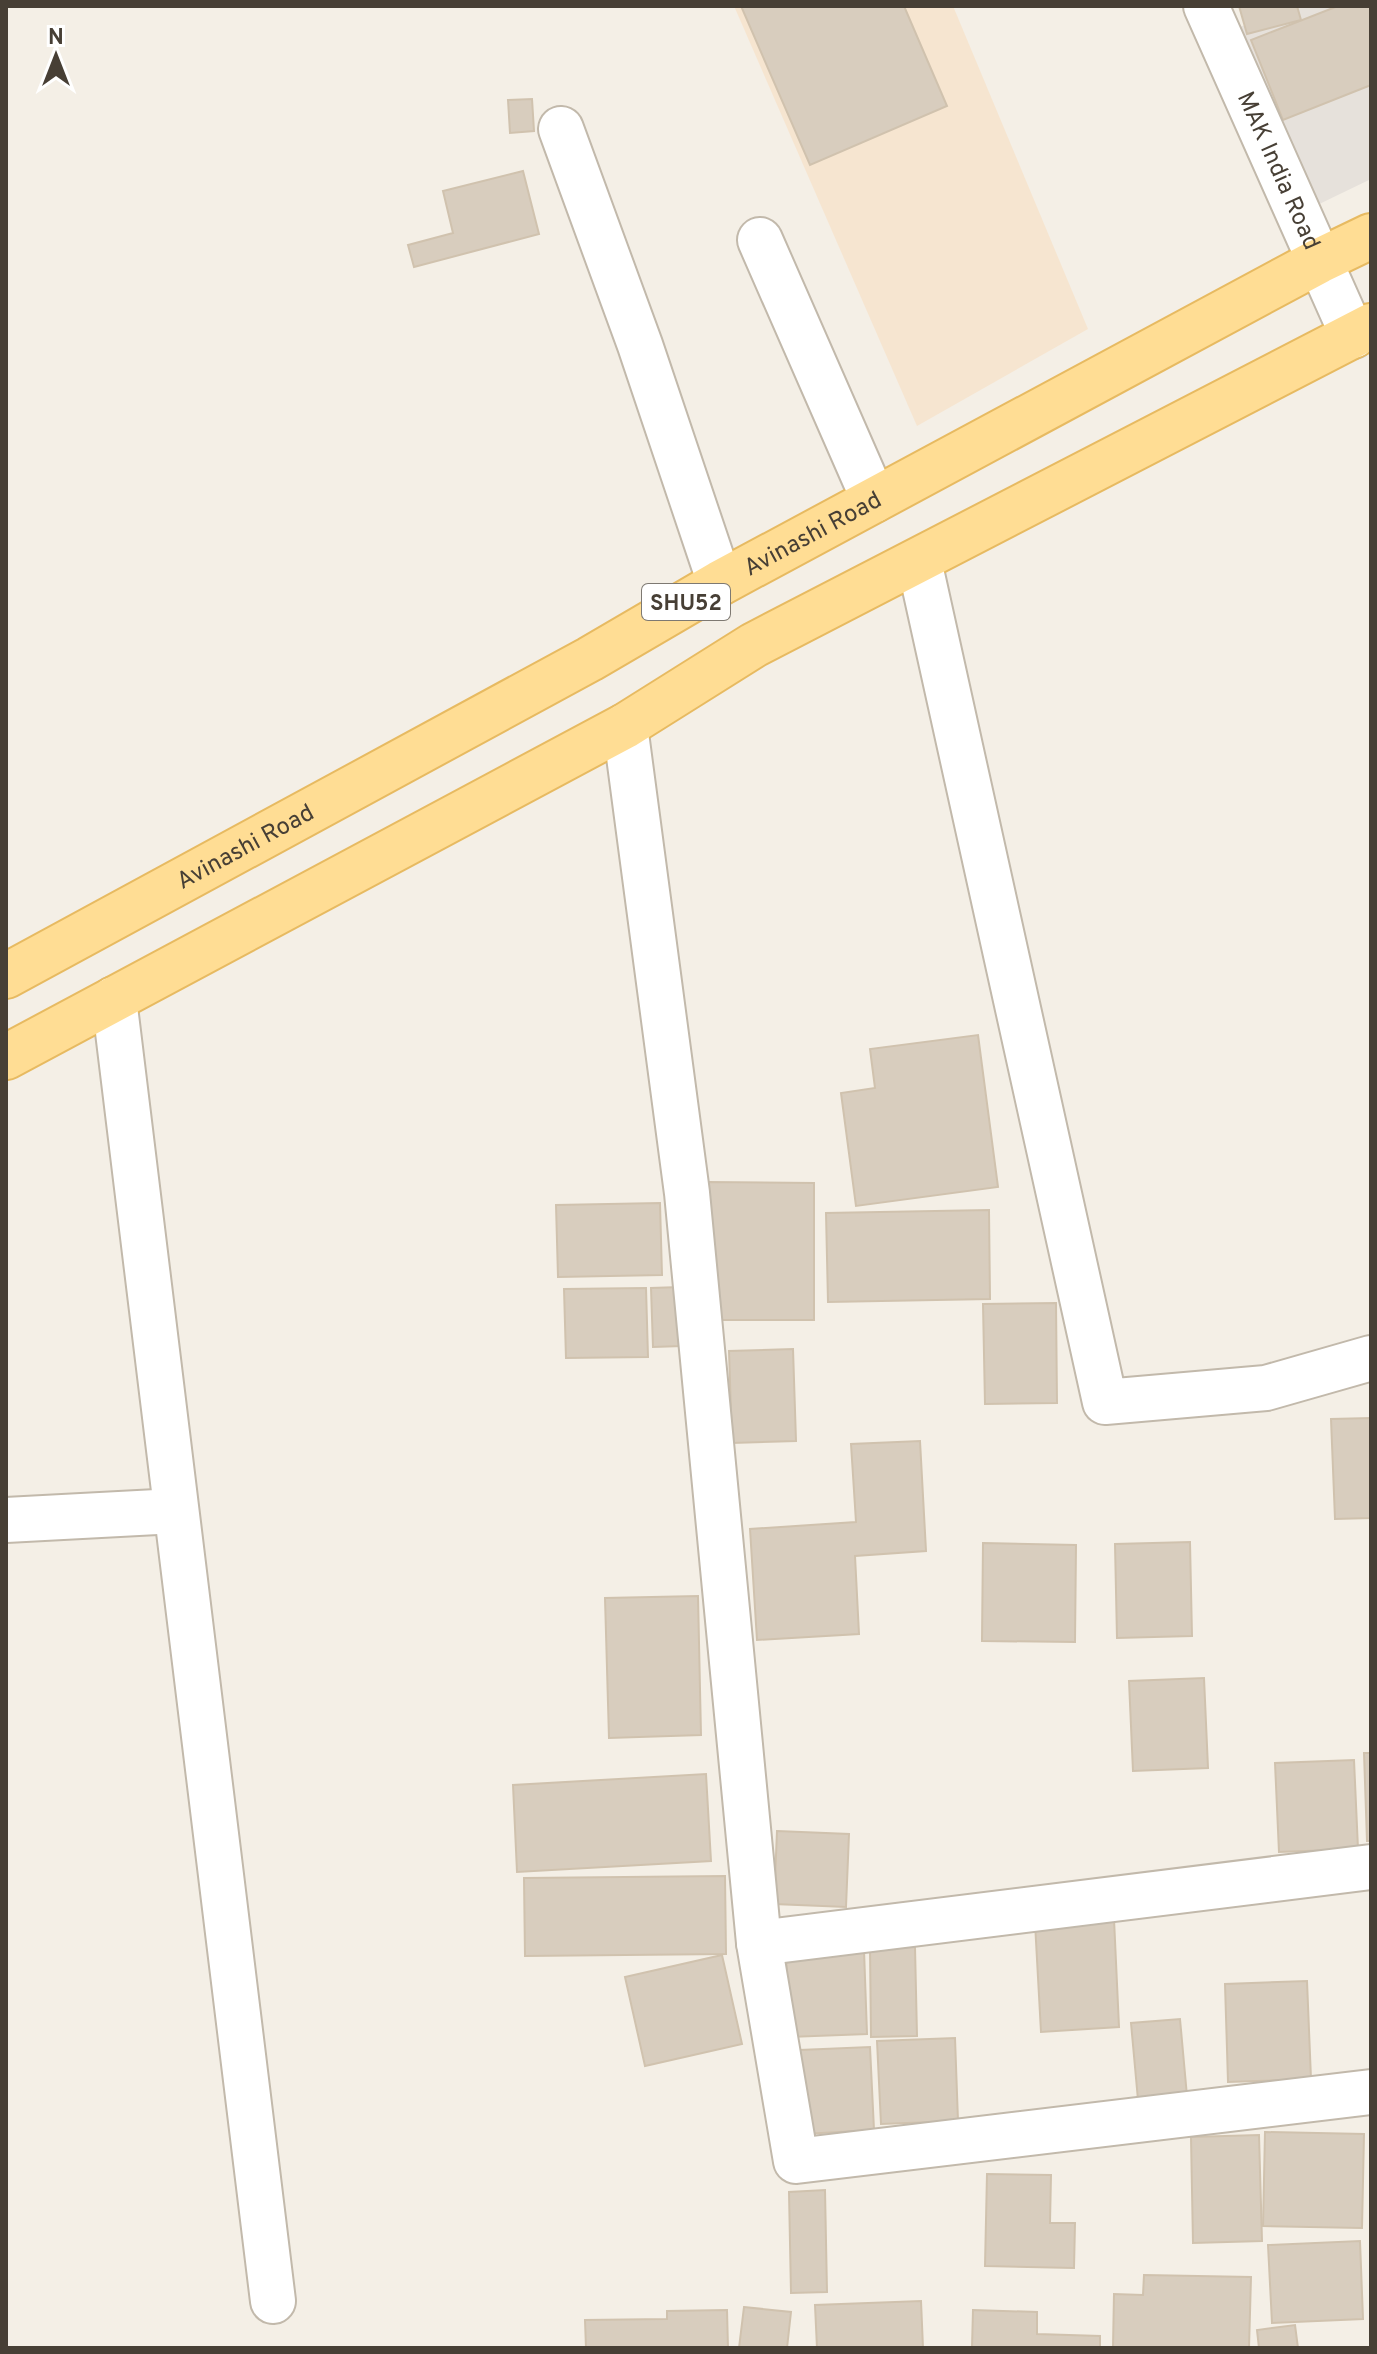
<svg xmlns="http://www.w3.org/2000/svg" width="1377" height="2354" font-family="Overpass,sans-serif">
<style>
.commercial{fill:#f6e5d0}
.industrial{fill:#e6e1db}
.building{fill:#d8cdbe;stroke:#d0c2ae;stroke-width:2}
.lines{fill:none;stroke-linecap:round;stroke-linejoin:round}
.minor-casing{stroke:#c2b9ab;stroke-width:48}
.major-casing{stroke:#e7ba61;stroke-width:48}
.minor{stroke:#fff;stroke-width:44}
.major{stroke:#ffdd94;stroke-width:44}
.labels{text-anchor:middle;stroke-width:8;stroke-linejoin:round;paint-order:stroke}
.shield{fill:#fff;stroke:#7e7972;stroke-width:2}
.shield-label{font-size:22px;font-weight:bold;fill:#473f35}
.street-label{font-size:24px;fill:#473f35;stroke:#fff}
</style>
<rect width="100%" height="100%" fill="#f4efe6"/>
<!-- commercial -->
<path class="commercial" d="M734,6H953L1088,329L917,426Z"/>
<!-- industrial -->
<path class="industrial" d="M1287,6H1371V179L1311,208L1236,29Z"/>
<!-- building -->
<g class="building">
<path d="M741,6H904L947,106L810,165Z"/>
<path d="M1239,6H1297L1301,20L1247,34Z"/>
<path d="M1338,6H1371V85L1283,120L1251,40Z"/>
<path d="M532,99L534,131L510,133L508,100Z"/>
<path d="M523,171L539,234L414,267L408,245L453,233L443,191Z"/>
<path d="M978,1035L998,1187L856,1206L841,1093L875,1088L870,1049Z"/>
<path d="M708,1182L814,1183V1320H707Z"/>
<path d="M660,1203L662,1275L558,1277L556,1205Z"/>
<path d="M989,1210L990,1299L828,1302L826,1213Z"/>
<path d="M680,1287L682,1346L653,1347L651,1288Z"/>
<path d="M646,1288L648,1357L566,1358L564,1289Z"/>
<path d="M1056,1303L1057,1403L985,1404L983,1304Z"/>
<path d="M793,1349L796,1441L732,1443L729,1351Z"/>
<path d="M1371,1418V1518L1335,1519L1331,1419Z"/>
<path d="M920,1441L926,1551L855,1556L859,1634L757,1640L750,1529L856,1522L851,1444Z"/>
<path d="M1190,1542L1192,1636L1117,1638L1115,1544Z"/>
<path d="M983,1543L1076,1545L1075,1642L982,1641Z"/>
<path d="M698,1596L701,1735L609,1738L605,1598Z"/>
<path d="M1204,1678L1208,1768L1133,1771L1129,1681Z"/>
<path d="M1364,1753H1371V1841H1367Z"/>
<path d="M1354,1760L1358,1849L1279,1852L1275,1763Z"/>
<path d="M706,1774L711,1861L517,1872L513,1785Z"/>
<path d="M777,1831L849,1834L846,1907L774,1904Z"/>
<path d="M725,1876L726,1954L525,1956L524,1878Z"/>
<path d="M1114,1919L1119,2027L1041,2032L1035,1923Z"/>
<path d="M915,1947L917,2036L871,2037L870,1948Z"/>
<path d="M864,1950L867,2034L789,2037L786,1953Z"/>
<path d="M722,1955L742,2044L645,2066L625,1977Z"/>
<path d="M1307,1981L1311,2079L1228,2082L1225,1984Z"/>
<path d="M1180,2019L1187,2096L1138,2100L1131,2023Z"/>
<path d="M955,2038L958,2121L881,2124L877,2041Z"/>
<path d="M870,2047L874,2130L804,2134L800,2050Z"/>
<path d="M1265,2132L1364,2134L1362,2228L1263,2226Z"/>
<path d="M1259,2135L1262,2241L1193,2243L1191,2137Z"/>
<path d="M987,2174L1051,2175L1050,2223H1075L1074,2268L985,2266Z"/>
<path d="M825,2190L827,2292L791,2293L789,2192Z"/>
<path d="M1360,2241L1363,2319L1272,2323L1268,2245Z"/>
<path d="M1144,2275L1251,2277L1249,2348H1113L1114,2294L1143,2295Z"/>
<path d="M921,2301L923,2348H817L815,2305Z"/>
<path d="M744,2307L791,2312L787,2348H739Z"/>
<path d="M727,2310L728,2348H586L585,2320L667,2319V2311Z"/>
<path d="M973,2310L1037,2312V2334L1100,2336V2348H972Z"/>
<path d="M1295,2325L1298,2348H1259L1257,2330Z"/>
</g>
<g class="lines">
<defs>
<g id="minor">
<path id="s1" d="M1206,6L1353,336"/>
<path d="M561,129L640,345L720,583"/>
<path d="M760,240L874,500"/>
<path d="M919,561L1105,1402L1266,1388L1371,1358"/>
<path d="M625,726L687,1193L759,1943L796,2161L1371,2092"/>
<path d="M114,999L273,2301"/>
<path d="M6,1520L176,1511"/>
<path d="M759,1943L1371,1867"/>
</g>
<g id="major">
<path id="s2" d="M6,976L590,659L720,583L1319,261L1371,236"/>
<path d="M6,1057L625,726L754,645L1371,326"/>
</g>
</defs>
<!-- minor casing -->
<use href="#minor" class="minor-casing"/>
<!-- major casing -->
<use href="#major" class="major-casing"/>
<!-- minor -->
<use href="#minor" class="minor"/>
<!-- major -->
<use href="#major" class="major"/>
</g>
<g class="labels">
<!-- shield labels -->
<rect class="shield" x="642" y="584" width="88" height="36" rx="6"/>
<g class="shield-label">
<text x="686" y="610">SHU52</text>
</g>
<!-- street labels -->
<g class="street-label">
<text dy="8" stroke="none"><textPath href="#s1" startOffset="180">MAK India Road</textPath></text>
<text dy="8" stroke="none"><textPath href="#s2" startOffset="920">Avinashi Road</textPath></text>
<text dy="8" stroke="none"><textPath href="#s2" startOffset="272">Avinashi Road</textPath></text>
</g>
</g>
<!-- border -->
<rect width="1377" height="2354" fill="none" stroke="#473f35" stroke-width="16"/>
<!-- north arrow -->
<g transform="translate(56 56)" stroke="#ffffff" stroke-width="6" paint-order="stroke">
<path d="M0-6L14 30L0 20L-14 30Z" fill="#473f35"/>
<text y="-12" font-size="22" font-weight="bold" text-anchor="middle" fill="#473f35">N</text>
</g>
</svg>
